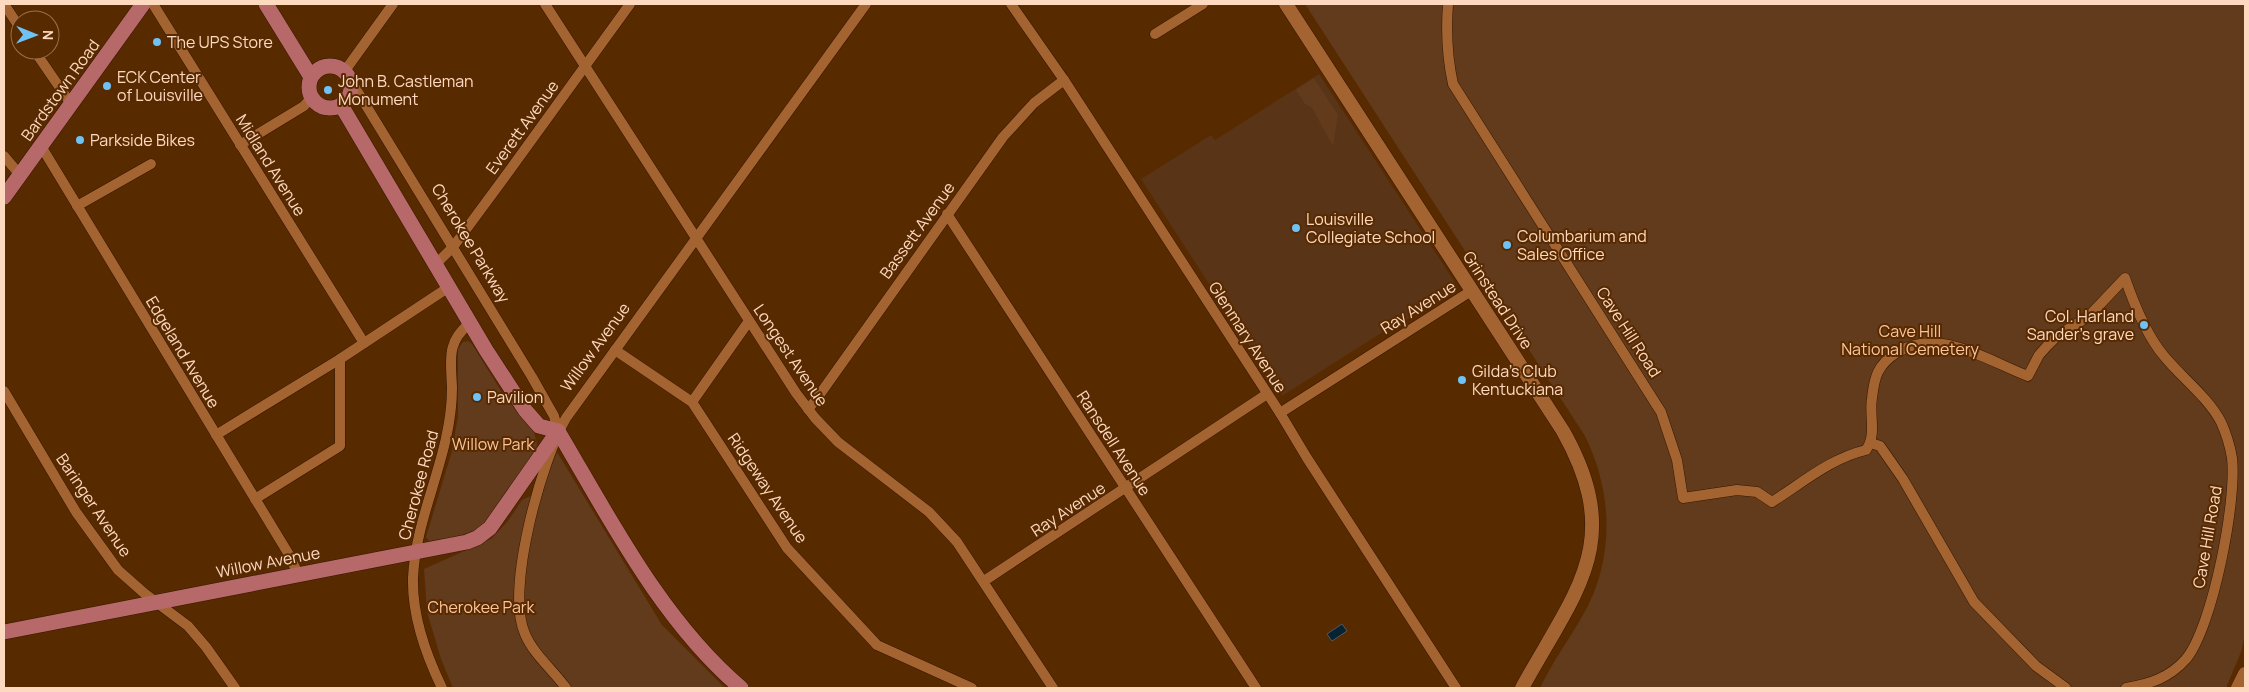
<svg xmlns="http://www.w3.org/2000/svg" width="2249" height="692" font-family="Manrope,sans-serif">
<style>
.built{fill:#593416}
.green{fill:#613b1c}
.water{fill:#062333;stroke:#505a5d}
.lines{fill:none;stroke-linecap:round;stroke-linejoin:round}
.minor-casing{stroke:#351600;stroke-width:11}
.secondary-casing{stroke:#351600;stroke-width:15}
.primary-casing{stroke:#351600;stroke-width:16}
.minor{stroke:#a46432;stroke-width:10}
.secondary{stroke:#a46432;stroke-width:14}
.primary{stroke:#b76969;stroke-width:15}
.poi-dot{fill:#6fc2f4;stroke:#582a00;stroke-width:2}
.labels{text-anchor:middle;stroke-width:4;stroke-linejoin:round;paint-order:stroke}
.poi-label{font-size:16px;fill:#fdd9c0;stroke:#582a00;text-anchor:start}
.street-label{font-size:16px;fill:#fdd9c0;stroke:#582a00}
.park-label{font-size:16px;fill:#fdc49b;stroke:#582a00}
</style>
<rect width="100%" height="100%" fill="#582a00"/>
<!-- built -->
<path class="built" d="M1319,74L1454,281L1456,286L1453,290L1408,319L1386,330L1282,396L1141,179L1211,135L1215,140Z"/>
<!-- green -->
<g class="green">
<path d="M1305,4H2245V634L2241,652L2226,688H1540C1552,662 1569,640 1583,615C1615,559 1613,493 1585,436Z"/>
<path d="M1314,78L1338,115L1333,146L1312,108L1305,104L1296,90Z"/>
<path d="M468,341L472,344L503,394L534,432L537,443L536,451C522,471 497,517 478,528C464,537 445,538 429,541L426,537L452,451L458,416V349L463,342Z"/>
<path d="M557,452L662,625L725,688H453L441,659L427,612L424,569L491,539L508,521L522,500L541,491Z"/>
</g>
<!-- water -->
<path class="water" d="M1342,624L1347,631L1332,641L1327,634Z"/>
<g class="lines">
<defs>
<g id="minor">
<path d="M4,4L20,28"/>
<path d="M153,4L364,343"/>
<path d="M545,4L796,393L815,418L838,442L929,512L957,542L1053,688"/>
<path d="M1011,4L1064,80L1280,413L1307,458L1456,688"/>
<path d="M1448,4C1446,31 1447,57 1453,84L1661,412L1677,460L1683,498L1737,490L1757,492L1772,502C1802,483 1831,458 1866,450C1877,435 1869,415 1872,398C1873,390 1874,380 1878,372C1882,364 1888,358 1896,353C1938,326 1988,361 2028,376L2039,355L2047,346L2057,336L2089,316L2125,278C2134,304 2146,335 2164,356C2182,378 2207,396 2221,422C2226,433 2230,446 2232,458C2237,500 2213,626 2186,659C2169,678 2150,684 2126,688"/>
<path d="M1155,34L1203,4"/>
<path d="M34,50L71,104"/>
<path d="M344,72L393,4"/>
<path d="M348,76L532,377L554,416L558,431"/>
<path d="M240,145L304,106L311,98"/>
<path d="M41,146L288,553L298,574"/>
<path d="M4,156L20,175"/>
<path d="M77,206L151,164"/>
<path d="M947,214L1256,688"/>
<path d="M435,265L453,247L504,178L630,4"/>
<path d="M615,350L692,402L787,548L877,645L972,688"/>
<path d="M4,391L76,512L118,570L144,593L188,626L206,647L235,688"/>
<path d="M692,402L749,321"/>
<path d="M808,409L815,401L1003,137L1034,103L1064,80"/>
<path d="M1280,413L1471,291"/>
<path d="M216,435L340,359L449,287"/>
<path d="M1871,443L1880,446L1903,479L1974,602L2036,666L2066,688"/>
<path d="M255,499L340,446V359"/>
<path d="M984,581L1267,394"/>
<path d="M442,688C426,655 412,616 413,578C416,512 452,455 452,388C451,360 446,342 470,323"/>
<path d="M566,688C553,670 534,655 525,634C505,589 542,460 566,418L866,4"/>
</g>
<g id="secondary">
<path d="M1286,4L1563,431C1626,543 1575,591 1522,688"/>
<path d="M2238,688L2245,674"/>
</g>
<g id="primary">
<path d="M266,4L311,77"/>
<circle cx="330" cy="87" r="21"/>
<path d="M341,105L486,350L525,410L539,426L558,431C610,519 662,621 741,688"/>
<path d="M4,197L143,4"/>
<path d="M4,632L467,542L477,538L490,528L558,431"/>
</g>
</defs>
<!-- minor casing -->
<use href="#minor" class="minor-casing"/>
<!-- secondary casing -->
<use href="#secondary" class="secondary-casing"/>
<!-- primary casing -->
<use href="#primary" class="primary-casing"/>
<!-- minor -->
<use href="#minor" class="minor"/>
<!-- secondary -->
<use href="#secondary" class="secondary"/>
<!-- primary -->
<use href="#primary" class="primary"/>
</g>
<!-- markers -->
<g class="poi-dot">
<circle cx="157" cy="42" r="5"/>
<circle cx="107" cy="86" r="5"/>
<circle cx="328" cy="90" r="5"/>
<circle cx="80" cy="140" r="5"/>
<circle cx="1296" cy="228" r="5"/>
<circle cx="1507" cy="245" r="5"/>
<circle cx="2144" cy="325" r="5"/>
<circle cx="1462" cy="380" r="5"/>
<circle cx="477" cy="397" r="5"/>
</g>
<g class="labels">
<!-- poi labels -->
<g class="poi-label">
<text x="167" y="48">The UPS Store</text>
<text x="117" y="83">ECK Center<tspan x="117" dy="18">of Louisville</tspan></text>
<text x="338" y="87">John B. Castleman<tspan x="338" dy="18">Monument</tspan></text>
<text x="90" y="146">Parkside Bikes</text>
<text x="1306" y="225">Louisville<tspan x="1306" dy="18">Collegiate School</tspan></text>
<text x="1517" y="242">Columbarium and<tspan x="1517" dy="18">Sales Office</tspan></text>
<text x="2134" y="322" text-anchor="end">Col. Harland<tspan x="2134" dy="18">Sander’s grave</tspan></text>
<text x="1472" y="377">Gilda's Club<tspan x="1472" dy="18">Kentuckiana</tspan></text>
<text x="487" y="403">Pavilion</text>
</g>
<!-- street labels -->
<g class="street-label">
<text transform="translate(60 90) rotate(-54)" y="6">Bardstown Road</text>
<text transform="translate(522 127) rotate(-54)" y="6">Everett Avenue</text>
<text transform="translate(271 165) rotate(58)" y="6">Midland Avenue</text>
<text transform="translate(917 230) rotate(-54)" y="6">Bassett Avenue</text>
<text transform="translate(471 243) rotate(59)" y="6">Cherokee Parkway</text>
<text transform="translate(1498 300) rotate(57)" y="6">Grinstead Drive</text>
<text transform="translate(1418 307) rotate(-32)" y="6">Ray Avenue</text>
<text transform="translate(1629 332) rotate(57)" y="6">Cave Hill Road</text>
<text transform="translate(1248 337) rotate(57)" y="6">Glenmary Avenue</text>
<text transform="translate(595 347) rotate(-54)" y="6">Willow Avenue</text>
<text transform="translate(183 352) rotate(59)" y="6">Edgeland Avenue</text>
<text transform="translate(791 355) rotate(56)" y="6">Longest Avenue</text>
<text transform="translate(1114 443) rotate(57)" y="6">Ransdell Avenue</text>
<text transform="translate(418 485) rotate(-75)" y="6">Cherokee Road</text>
<text transform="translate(768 488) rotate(56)" y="6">Ridgeway Avenue</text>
<text transform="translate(94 505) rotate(56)" y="6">Baringer Avenue</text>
<text transform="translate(1068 509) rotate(-33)" y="6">Ray Avenue</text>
<text transform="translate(2207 537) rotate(-80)" y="6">Cave Hill Road</text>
<text transform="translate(268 562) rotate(-11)" y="6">Willow Avenue</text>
</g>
<!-- park labels -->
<g class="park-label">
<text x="1910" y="337">Cave Hill<tspan x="1910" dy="18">National Cemetery</tspan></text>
<text x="493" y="450">Willow Park</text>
<text x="481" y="613">Cherokee Park</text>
</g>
</g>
<!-- border -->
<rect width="2249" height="692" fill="none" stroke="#fdd9c0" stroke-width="10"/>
<!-- north arrow -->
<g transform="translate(35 35) rotate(91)"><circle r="24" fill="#582a00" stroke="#9a704d"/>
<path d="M0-4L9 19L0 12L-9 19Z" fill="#6fc2f4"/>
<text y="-8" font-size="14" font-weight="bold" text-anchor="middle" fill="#fdd9c0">N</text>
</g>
</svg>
